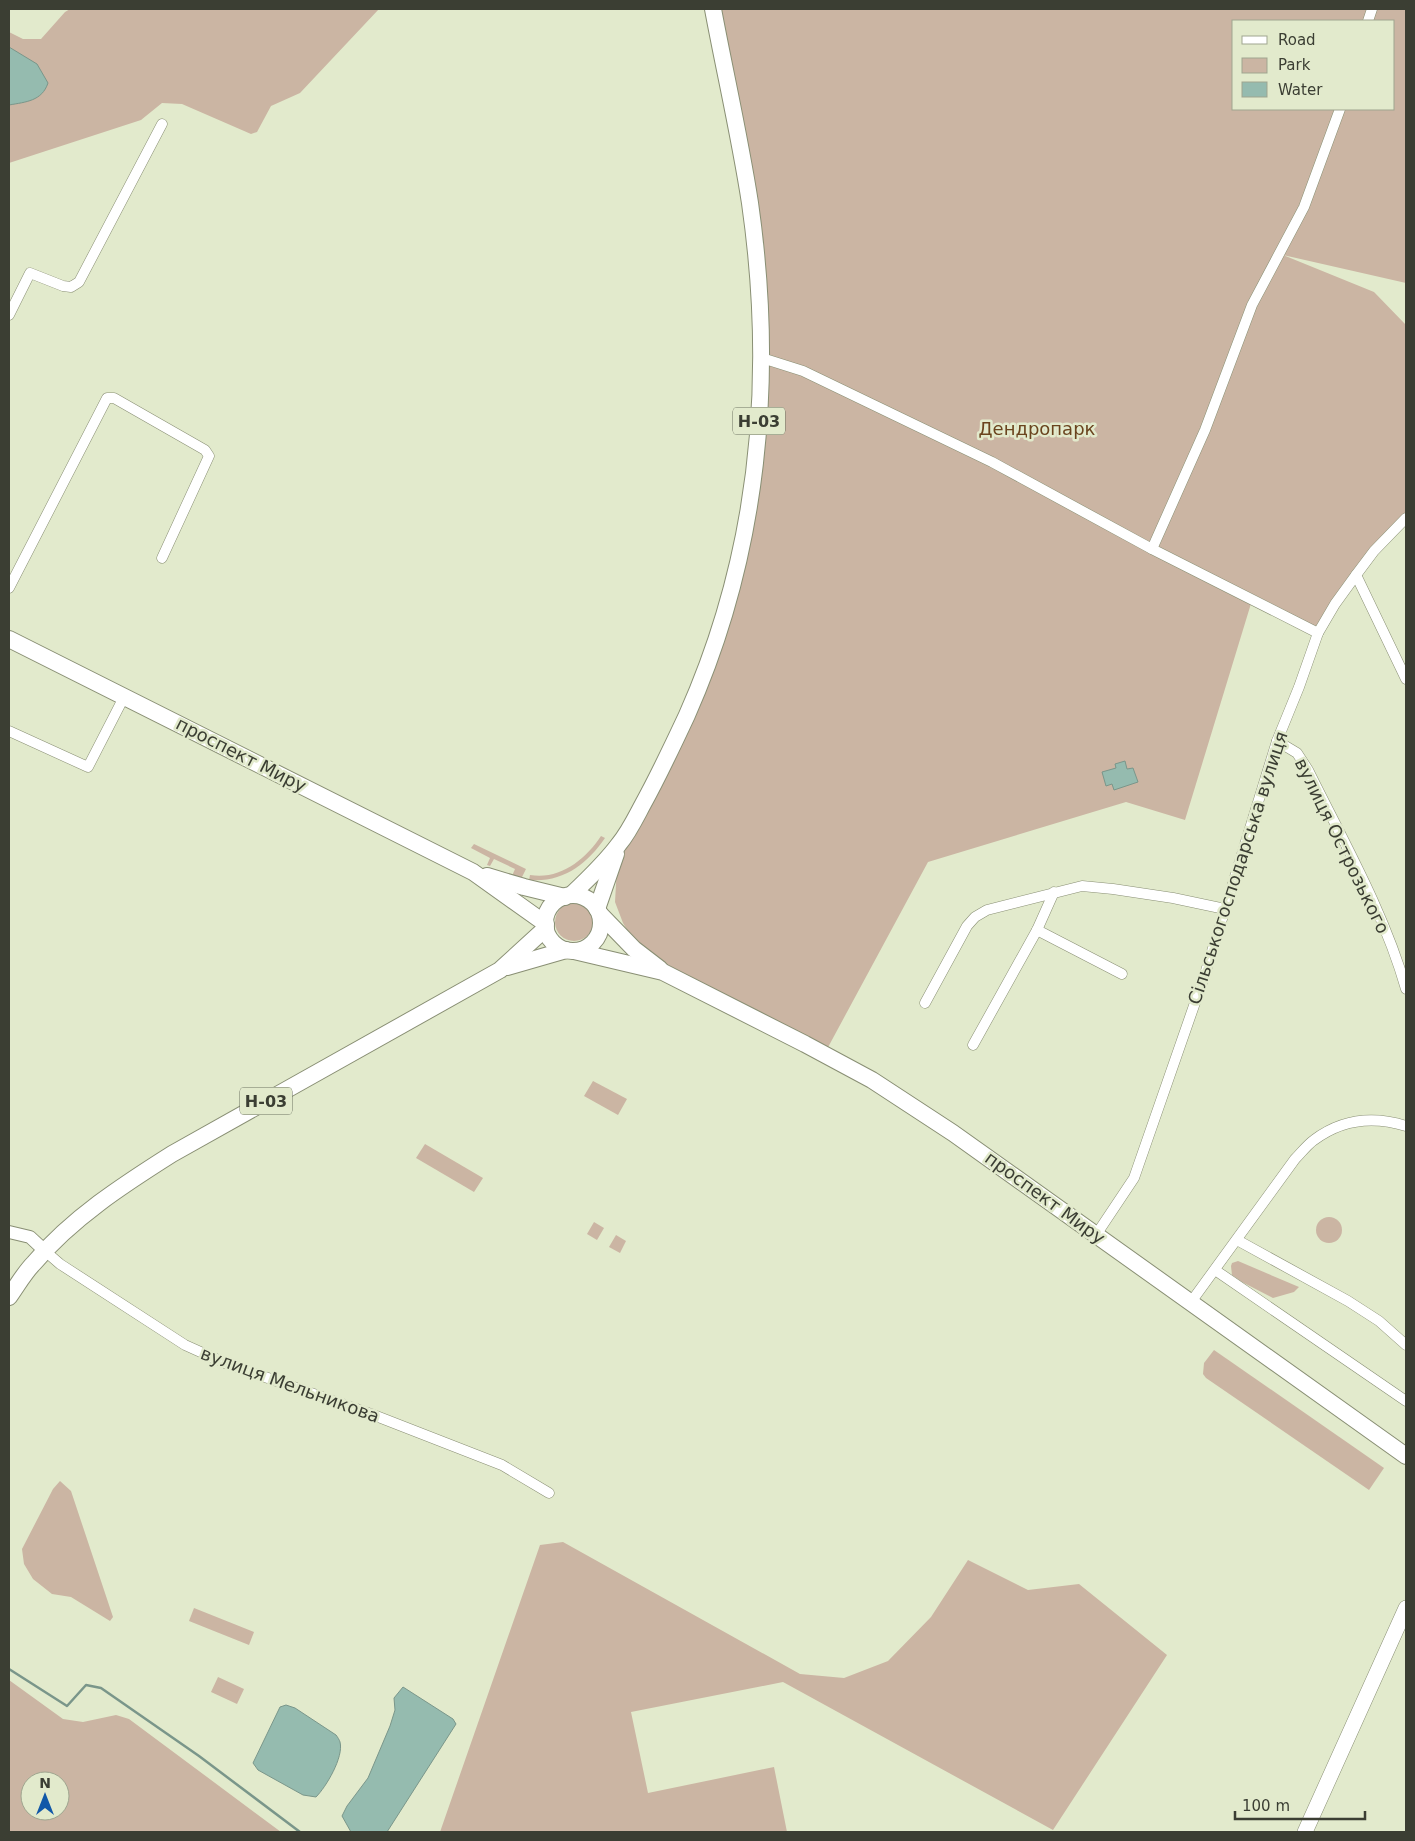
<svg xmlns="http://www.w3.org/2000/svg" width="1415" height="1841" font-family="'DejaVu Sans',sans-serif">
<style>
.green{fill:#cbb5a3;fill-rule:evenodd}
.water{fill:#95bbaf;stroke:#7a968a}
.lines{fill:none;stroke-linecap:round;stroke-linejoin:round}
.stream{stroke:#7a968a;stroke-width:2.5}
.minor-casing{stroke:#898f74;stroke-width:11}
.tertiary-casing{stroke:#898f74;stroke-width:14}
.secondary-casing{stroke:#898f74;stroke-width:16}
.primary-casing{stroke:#898f74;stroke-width:18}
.minor{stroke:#fff;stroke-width:10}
.tertiary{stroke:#fff;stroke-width:12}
.secondary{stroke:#fff;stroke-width:15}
.primary{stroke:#fff;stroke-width:16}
.labels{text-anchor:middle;stroke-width:5;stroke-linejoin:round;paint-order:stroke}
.shield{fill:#e2eacc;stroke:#6d7261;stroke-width:1}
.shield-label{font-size:16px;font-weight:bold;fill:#3b3e33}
.park-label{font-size:18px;fill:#6a441e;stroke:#e2eacc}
.street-label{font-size:18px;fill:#3b3e33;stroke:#e2eacc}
</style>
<rect width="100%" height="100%" fill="#e2eacc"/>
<!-- green -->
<g class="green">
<path d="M70,9H379L300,93L271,106L257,132L251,134L182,104L162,103L141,120L9,163V32L23,39H41L65,12Z"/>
<path d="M721,9H1406V283L1283,255L1374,292L1406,325V513L1371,548L1316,628L1253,597L1185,820L1126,802L928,862L826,1051L665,969L637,947L623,923L615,902L617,867L735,589L765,358ZM1234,21H1394V109H1234Z"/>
<path d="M601,836L605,838C587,864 563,883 529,880L530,875C560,880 585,860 601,836Z"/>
<path d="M474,844L526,869L521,879L512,876L515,869L494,859L490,866L487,865L490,858L471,848Z"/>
<circle cx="574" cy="922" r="19"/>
<path d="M593,1081L627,1099L618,1115L584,1096Z"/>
<path d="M425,1144L483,1178L474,1192L416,1158Z"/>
<circle cx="1329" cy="1230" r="13"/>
<path d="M594,1222L604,1228L597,1240L587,1234Z"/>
<path d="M616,1235L626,1241L620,1253L609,1247Z"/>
<path d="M1238,1261L1299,1287L1294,1292L1273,1298L1242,1282L1232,1275L1231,1266L1232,1263Z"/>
<path d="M1214,1350L1384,1468L1369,1490L1206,1378L1203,1374L1204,1363Z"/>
<path d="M60,1481L71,1491L113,1617L110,1621L71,1597L52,1594L33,1579L24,1564L22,1549L53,1489Z"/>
<path d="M563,1542L800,1674L844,1678L888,1661L931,1617L968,1560L1028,1590L1079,1584L1167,1655L1053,1830L783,1682L631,1712L648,1793L774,1767L787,1832H440L540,1545Z"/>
<path d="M194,1608L254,1632L249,1645L189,1621Z"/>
<path d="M218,1677L244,1689L237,1704L211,1692Z"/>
<path d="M9,1680L63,1719L83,1722L116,1715L129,1719L281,1832H9ZM30,1781H60V1811H30Z"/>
</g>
<!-- water -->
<g class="water">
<path d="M9,47L37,64L48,83C42,101 26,102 9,105Z"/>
<path d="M1125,761L1127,769L1133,768L1138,782L1114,790L1112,784L1106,786L1102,772L1116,768L1115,764Z"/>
<path d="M403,1687L453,1719L456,1724L387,1832H351L342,1816L347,1806L368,1778L390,1726L395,1710L394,1698Z"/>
<path d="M286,1705L295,1708L336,1735C337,1736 340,1741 340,1742C344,1757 326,1787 316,1797L303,1795L258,1770L253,1763L280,1707Z"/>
</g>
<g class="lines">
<!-- stream -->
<path class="stream" d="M9,1669L67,1706L86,1685L101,1688L199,1756L300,1832"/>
<defs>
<g id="minor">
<path d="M1368,21L1372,9"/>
<path d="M9,315L30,273L63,286L71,287L79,282L162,124"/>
<path d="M762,358L803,371L992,462L1152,549L1318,633"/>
<path d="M1152,549L1205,430L1252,305L1304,207L1340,109"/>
<path d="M1356,575L1406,679"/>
<path d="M9,588L107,398H114L205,450L209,456L162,558"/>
<path d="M9,731L88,767L124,697"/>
<path d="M1277,741L1297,753L1308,770C1343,841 1384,912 1406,989"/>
<path d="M1037,930L1122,974"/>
<path d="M925,1003L967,926L975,917L987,910L1082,886L1113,889L1173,898L1225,909"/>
<path d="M973,1045L1037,930L1054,892"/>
<path d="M1096,1235L1134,1178L1205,974L1277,741L1299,687L1318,633L1335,604L1356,575L1374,551L1406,518"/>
<path d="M1237,1240L1348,1301L1379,1321L1406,1345"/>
<path d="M45,1251L60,1264L185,1345L225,1363L371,1414L502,1465L549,1493"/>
<path d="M1215,1270L1406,1401"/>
<path d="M1191,1302L1295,1159C1301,1153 1307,1145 1314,1140C1342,1119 1374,1116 1406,1126"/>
</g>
<path id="tertiary" d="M9,1232L30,1237L45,1251"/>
<path id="secondary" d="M1305,1832L1406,1608"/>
<g id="primary">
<path d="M9,639L473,872L546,924"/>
<path d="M487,876L524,887L565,897"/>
<path d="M571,895C588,879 605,863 619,844C629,832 636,817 643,804C659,775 673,745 687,715C759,553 775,378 750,203C740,138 725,73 713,9"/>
<circle cx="573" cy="923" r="28"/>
<path d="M597,909L616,854"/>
<path d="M600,914L634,949L660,969"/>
<path d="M574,951L663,972L805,1044L872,1080L953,1133L1406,1456"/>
<path d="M507,967L566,950"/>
<path d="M9,1297C17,1286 24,1273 34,1263C72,1218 123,1185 172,1154L500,970L546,928"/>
</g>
</defs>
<!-- minor casing -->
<use href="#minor" class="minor-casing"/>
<!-- tertiary casing -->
<use href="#tertiary" class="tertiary-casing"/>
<!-- secondary casing -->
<use href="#secondary" class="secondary-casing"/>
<!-- primary casing -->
<use href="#primary" class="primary-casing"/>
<!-- minor -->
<use href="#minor" class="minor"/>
<!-- tertiary -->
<use href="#tertiary" class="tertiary"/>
<!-- secondary -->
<use href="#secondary" class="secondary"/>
<!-- primary -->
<use href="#primary" class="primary"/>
</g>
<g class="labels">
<!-- shield labels -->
<g class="shield">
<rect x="733" y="407.5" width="52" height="27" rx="4"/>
<rect x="240" y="1087.5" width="52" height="27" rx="4"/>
</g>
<g class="shield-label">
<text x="759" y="427">Н-03</text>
<text x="266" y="1107">Н-03</text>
</g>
<!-- park labels -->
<g class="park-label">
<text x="1037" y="435">Дендропарк</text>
</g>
<!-- street labels -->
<g class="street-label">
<text transform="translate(241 755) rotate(27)" y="6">проспект Миру</text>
<text transform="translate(1342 846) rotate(64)" y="6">вулиця Острозького</text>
<text transform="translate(1238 868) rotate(-72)" y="6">Сільськогосподарська вулиця</text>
<text transform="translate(1045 1198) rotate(36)" y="6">проспект Миру</text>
<text transform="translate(290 1385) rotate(20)" y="6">вулиця Мельникова</text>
</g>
</g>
<!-- border -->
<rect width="1415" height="1841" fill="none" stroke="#3b3e33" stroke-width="20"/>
<!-- legend -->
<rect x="1232" y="20" width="162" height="90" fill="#e2eacc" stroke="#9fa58f"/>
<rect x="1242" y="36" width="25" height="8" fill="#ffffff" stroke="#9fa58f"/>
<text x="1278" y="45" font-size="15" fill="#3b3e33">Road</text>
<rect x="1242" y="58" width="25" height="15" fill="#cbb5a3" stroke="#9fa58f"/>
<text x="1278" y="70" font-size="15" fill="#3b3e33">Park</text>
<rect x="1242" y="82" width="25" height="15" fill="#95bbaf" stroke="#9fa58f"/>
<text x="1278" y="95" font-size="15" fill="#3b3e33">Water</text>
<!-- north arrow -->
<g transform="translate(45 1796)"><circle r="24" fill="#e2eacc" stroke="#9fa58f"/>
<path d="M0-4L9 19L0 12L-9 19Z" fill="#1158a8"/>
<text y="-8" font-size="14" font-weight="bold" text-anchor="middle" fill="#3b3e33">N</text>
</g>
<!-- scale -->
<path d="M1235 1811v8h130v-8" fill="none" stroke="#3b3e33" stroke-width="2.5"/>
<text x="1242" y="1811" font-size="15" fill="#3b3e33" stroke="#e2eacc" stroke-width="4" paint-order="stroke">100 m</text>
</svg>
